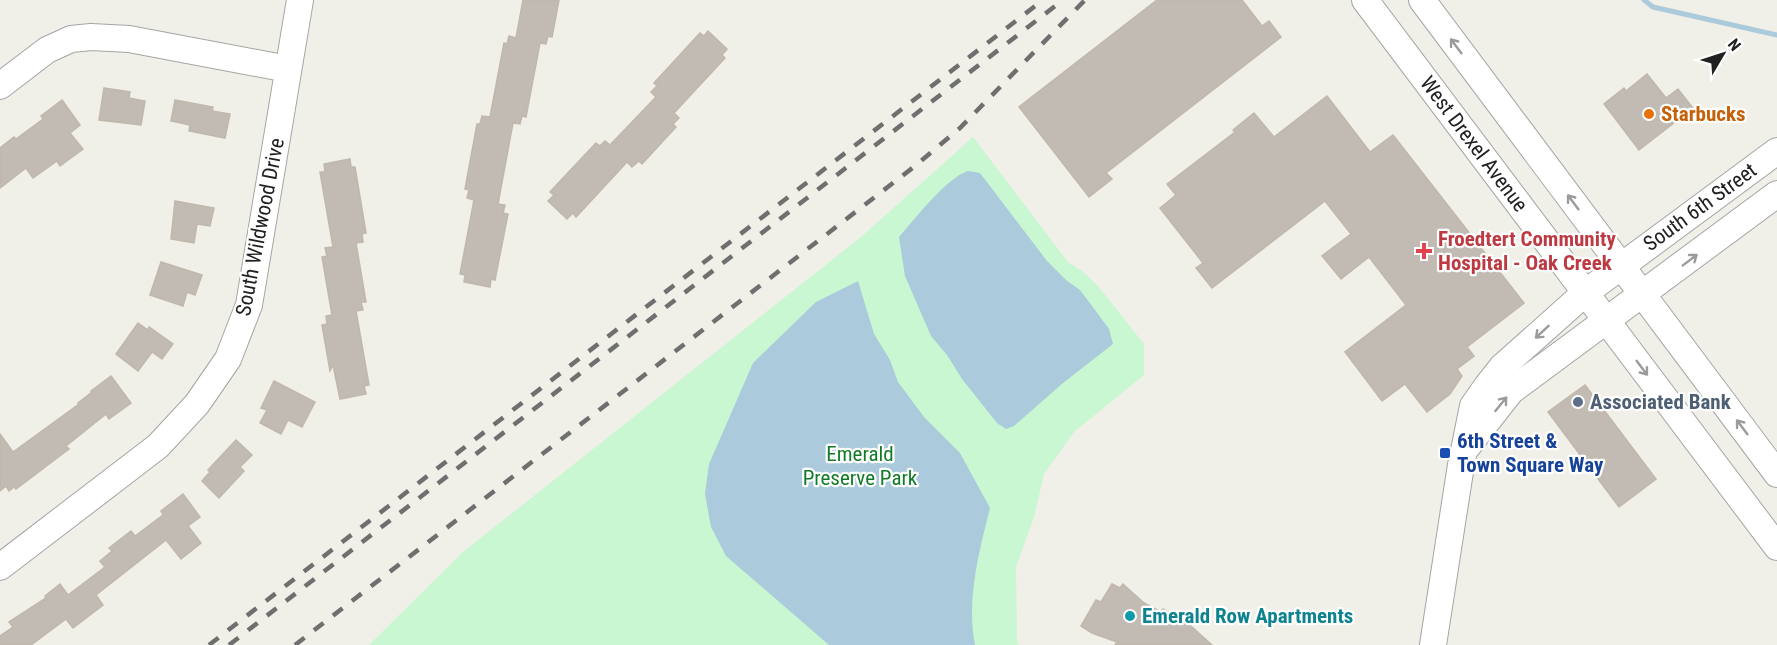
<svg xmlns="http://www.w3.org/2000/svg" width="1777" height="645" font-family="'Roboto Condensed',sans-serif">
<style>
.park{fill:#c8f7d2}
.water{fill:#abcadb}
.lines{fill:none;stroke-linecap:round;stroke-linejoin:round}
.stream{stroke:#abcadb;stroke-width:5}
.building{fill:#c1bbb4;stroke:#c1b7ab;stroke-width:1.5}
.minor-casing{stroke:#a5a5a5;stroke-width:28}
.minor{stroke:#fff;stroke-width:26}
.rail{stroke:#6f6f6f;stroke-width:4.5;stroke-dasharray:12 12;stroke-linecap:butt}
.oneway{stroke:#9b9b9b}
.food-dot{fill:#e8710a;stroke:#fff;stroke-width:2}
.health-dot{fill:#e0444e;stroke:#fff;stroke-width:2}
.service-dot{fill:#5c6f8a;stroke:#fff;stroke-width:2}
.transit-dot{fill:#1a4fb4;stroke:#fff;stroke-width:2}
.culture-dot{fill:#0f9aa8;stroke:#fff;stroke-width:2}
.labels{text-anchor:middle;stroke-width:4.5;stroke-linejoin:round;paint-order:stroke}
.food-label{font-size:21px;font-weight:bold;fill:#c56008;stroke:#fff;text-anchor:start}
.street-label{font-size:21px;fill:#212121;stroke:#fff}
.health-label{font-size:21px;font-weight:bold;fill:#be3a42;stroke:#fff;text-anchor:start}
.service-label{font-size:21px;font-weight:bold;fill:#4e5e75;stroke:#fff;text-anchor:start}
.transit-label{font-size:21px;font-weight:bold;fill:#164399;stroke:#fff;text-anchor:start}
.park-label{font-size:21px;fill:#127b28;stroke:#fff}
.culture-label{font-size:21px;font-weight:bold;fill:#0d838f;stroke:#fff;text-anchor:start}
</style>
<rect width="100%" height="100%" fill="#f0efe8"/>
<!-- park -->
<path class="park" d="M973,137L1068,262L1083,272L1098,286L1144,344V375L1074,432L1044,474L1034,517L1016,567L1017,641L1019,645H369L463,552L861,237Z"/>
<!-- water -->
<g class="water">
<path d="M968,171L980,173L1047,261L1066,280L1080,290L1095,310L1109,329L1113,344L1063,383L1014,426L1006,429L997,423L962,379L947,355L931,336L905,276L899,237C915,219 946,178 968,171Z"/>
<path d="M858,281L874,334L890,360L898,382L924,417L960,453L990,508C979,552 966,600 975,645H829L726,556L711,527L705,494L709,464L753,363L816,302Z"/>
</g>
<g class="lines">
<!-- stream -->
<path class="stream" d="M1644,0L1653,7L1777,35"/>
</g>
<!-- building -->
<g class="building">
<path d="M523,0H559L552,37L548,36L546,44L540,43L526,117L522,116L520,124L513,123L498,204L505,205L503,213L508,214L495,280L491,279L490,287L464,282L465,275L460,274L474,200L467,198L469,190L465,189L477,124H480L482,116L490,117L504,43L507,44L509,36L516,38Z"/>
<path d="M1157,0H1242L1262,26L1269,21L1281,37L1106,173L1112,179L1089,197L1019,107Z"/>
<path d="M708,31L727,49L722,55L725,58L674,113L679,118L673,124L676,127L642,164L639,161L632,167L627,162L576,217L573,213L567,219L548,201L554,195L550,192L596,143L600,146L605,141L610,145L656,97L651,92L657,86L654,83L700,33L704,36Z"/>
<path d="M1647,74L1666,98L1678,89L1693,108L1639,150L1604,104L1624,88L1626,91Z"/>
<path d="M104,88L130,92L129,98L145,101L141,125L99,120Z"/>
<path d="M1327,96L1370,152L1393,135L1524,303L1467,347L1474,356L1457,369L1462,376L1450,394L1427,412L1405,384L1382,401L1345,352L1406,305L1369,257L1341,279L1322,256L1351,234L1325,201L1212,288L1196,268L1203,263L1160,208L1176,195L1167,184L1235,132L1233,130L1254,113L1274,137Z"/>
<path d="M62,100L80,125L70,133L83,149L60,166L57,161L33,178L26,168L0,188V148L14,137L16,139L43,119L41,116Z"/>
<path d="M175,100L213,107L212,111L230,114L225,138L189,131L190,125L171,121Z"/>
<path d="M350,159L351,167H355L366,233L362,234L363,242L356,243L366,302H361L363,310L356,311L369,385L364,386L366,394L340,399L333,365L330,371L322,325L327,324L326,316L332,315L322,257L327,256L325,248L333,247L320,172H325L324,164Z"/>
<path d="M175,201L214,208L210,226L197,224L194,243L171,239Z"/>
<path d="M161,262L202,275L195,295L187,292L183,306L150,295Z"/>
<path d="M138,323L148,330L149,327L173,344L162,359L152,352L138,371L116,354Z"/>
<path d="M111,376L131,403L109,419L106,414L66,446L69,449L16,489L14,487L9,491L6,486L0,491V434L13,452L79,404L78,403L92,392L91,391Z"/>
<path d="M274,381L315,402L302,427L288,420L281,434L260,423L267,410L261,408Z"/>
<path d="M1585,385L1656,479L1619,507L1548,412Z"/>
<path d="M236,440L252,455L240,467L244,471L219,498L202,481L210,472L208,470Z"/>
<path d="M183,494L200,517L188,526L201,543L181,559L166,540L96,595L103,605L73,628L66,619L31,645H0V636L13,627L9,622L46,598L45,596L60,584L68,595L105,567L100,561L112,551L109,548L131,531L135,536L163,515L161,511Z"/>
<path d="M1112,584L1120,588L1123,584L1144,603L1161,612L1163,609L1191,626L1212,645H1115L1117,642L1092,633L1081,626L1096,600L1101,602Z"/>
</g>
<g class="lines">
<defs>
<g id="minor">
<path d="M1365,0L1777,547"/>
<path d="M1422,0L1777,474"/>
<path d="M0,86L47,50L71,39L91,37L129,39L288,69"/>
<path d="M1467,447L1511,391L1777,194"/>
<path d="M0,567L158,446L197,404L228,359L249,305L300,0"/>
<path d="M1433,645L1461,465L1473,406L1487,386L1502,367L1585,293L1777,151"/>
</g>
</defs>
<!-- minor casing -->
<use href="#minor" class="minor-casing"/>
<!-- minor -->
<use href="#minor" class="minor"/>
<!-- rail -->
<g class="rail">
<path d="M209,645L1043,0"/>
<path d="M229,645L1063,0"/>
<path d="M295,645L915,166L960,128L1085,0"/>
</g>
</g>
<!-- one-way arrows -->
<defs><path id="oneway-shaft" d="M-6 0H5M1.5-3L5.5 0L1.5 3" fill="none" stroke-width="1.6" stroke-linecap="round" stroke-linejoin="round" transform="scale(1.5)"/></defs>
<g class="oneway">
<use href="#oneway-shaft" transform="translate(1456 46) rotate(-127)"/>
<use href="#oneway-shaft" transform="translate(1573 202) rotate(-127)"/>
<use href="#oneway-shaft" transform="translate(1690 260) rotate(-37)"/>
<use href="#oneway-shaft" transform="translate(1542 332) rotate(137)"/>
<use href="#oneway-shaft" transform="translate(1642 368) rotate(53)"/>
<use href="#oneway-shaft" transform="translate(1501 404) rotate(-51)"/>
<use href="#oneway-shaft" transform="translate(1742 427) rotate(-127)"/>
</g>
<!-- markers -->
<circle class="food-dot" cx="1649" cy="114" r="6"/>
<path class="health-dot" d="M1421 242h6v6h6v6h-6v6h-6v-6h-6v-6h6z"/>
<circle class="service-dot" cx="1578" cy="402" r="6"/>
<rect class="transit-dot" x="1439" y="447" width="12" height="12" rx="3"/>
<circle class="culture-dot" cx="1130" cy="616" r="6"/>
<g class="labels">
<!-- food labels -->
<g class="food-label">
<text x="1661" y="121">Starbucks</text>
</g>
<!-- street labels -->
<g class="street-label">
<text transform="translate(1474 144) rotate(53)" y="7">West Drexel Avenue</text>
<text transform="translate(1700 207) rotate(-36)" y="7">South 6th Street</text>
<text transform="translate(260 227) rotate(-79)" y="7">South Wildwood Drive</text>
</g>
<!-- health labels -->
<g class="health-label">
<text x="1438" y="246">Froedtert Community<tspan x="1438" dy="24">Hospital - Oak Creek</tspan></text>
</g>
<!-- service labels -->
<g class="service-label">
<text x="1590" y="409">Associated Bank</text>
</g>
<!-- transit labels -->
<g class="transit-label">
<text x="1457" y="448">6th Street &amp;<tspan x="1457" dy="24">Town Square Way</tspan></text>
</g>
<!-- park labels -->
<g class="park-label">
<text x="860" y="461">Emerald<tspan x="860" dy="24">Preserve Park</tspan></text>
</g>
<!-- culture labels -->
<g class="culture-label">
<text x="1142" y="623">Emerald Row Apartments</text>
</g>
</g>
<!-- north arrow -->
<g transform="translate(1723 54) rotate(51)" stroke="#ffffff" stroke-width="4.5" paint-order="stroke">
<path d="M0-4.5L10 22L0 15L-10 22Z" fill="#212121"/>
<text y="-9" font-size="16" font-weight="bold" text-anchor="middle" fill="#212121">N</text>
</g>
</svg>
